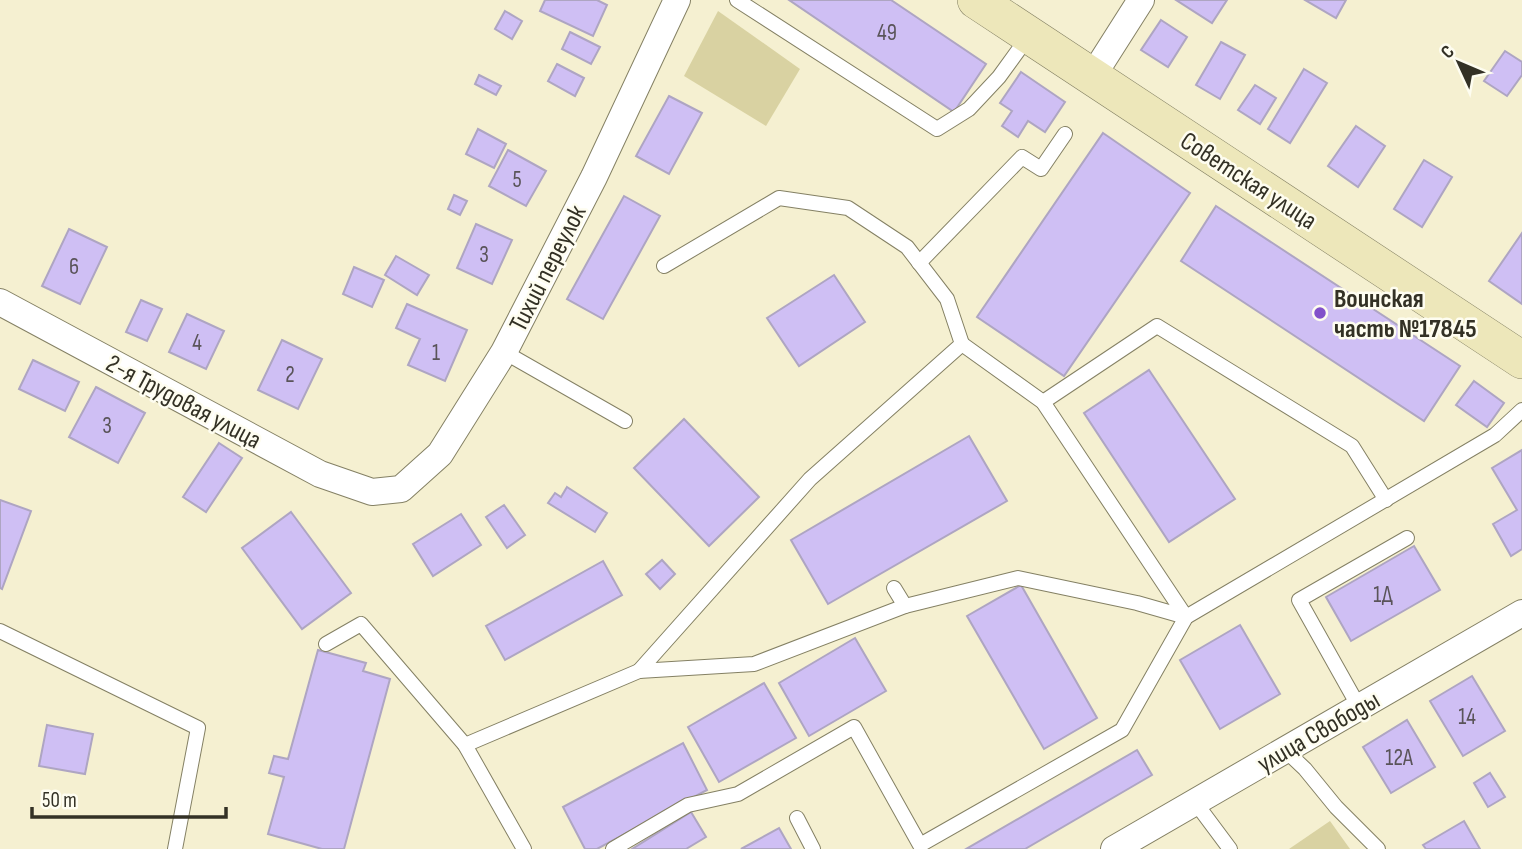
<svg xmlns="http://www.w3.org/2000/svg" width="1522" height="849" font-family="'Sofia Sans Condensed',sans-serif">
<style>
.green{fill:#d9d2a2}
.building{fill:#cfbff4;stroke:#aea5c2;stroke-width:2}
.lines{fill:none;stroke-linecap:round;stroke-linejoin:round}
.lane-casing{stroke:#848064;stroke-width:16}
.street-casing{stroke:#848064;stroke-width:28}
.secondary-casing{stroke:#848064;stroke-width:38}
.lane{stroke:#fff;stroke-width:14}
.street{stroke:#fff;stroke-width:26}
.secondary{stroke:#ede7ba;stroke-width:37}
.poi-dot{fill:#8251ca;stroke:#fefdf0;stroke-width:2.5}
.labels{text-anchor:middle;stroke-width:5;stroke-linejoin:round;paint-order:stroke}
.number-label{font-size:23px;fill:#5a5459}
.street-label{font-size:26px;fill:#333125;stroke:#fefdf0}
.poi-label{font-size:26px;font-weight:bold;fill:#333125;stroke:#fefdf0;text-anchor:start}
</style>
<rect width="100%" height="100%" fill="#f5f0d1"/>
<!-- green -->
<g class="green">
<path d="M718,11L800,69L766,126L684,76Z"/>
<path d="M1330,821L1350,849H1289Z"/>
</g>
<!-- building -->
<g class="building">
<path d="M545,0H597L607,5L593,36L540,11Z"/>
<path d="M789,0H891L986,64L954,112Z"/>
<path d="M1176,0H1227L1212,23Z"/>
<path d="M1305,0H1346L1336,18Z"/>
<path d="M505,11L522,21L512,39L495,29Z"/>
<path d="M1161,20L1187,37L1168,67L1141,50Z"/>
<path d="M570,32L600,47L591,64L562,49Z"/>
<path d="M1221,42L1245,55L1220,99L1196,85Z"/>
<path d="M1505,51L1522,62V75L1507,96L1484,81Z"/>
<path d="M557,64L584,78L575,96L548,81Z"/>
<path d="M1304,69L1327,83L1290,143L1268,129Z"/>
<path d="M1021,72L1065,102L1045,132L1028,121L1018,137L1002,126L1012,111L1000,103Z"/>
<path d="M479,75L501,86L496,95L475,84Z"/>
<path d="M1255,85L1276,98L1260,124L1238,110Z"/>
<path d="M669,96L702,113L669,174L636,156Z"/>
<path d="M1356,126L1385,146L1358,187L1328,166Z"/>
<path d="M478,129L506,144L494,168L466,154Z"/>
<path d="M1103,133L1190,193L1064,376L977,317Z"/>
<path d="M508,150L546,171L526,206L489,186Z"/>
<path d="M1424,160L1452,177L1422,227L1394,209Z"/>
<path d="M454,195L467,201L460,215L448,209Z"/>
<path d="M624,196L660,216L603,319L567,299Z"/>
<path d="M1216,206L1460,366L1424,421L1181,261Z"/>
<path d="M476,224L512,240L492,284L457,268Z"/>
<path d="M69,229L107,247L80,304L42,286Z"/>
<path d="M1522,233V304L1489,281Z"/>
<path d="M396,256L429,275L417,295L385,275Z"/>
<path d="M354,267L384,280L372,307L343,294Z"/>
<path d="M834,275L865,322L799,366L767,318Z"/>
<path d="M141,300L162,309L147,341L126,332Z"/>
<path d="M407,304L467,330L445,381L408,365L420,339L396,328Z"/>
<path d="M187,314L224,331L206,369L169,352Z"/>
<path d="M282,340L322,359L298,409L258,390Z"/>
<path d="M33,360L79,382L65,411L19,389Z"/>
<path d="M1149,370L1235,499L1169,542L1084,413Z"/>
<path d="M1474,381L1504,403L1487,427L1456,405Z"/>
<path d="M96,387L145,413L118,463L69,437Z"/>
<path d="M684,419L759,497L709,546L634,468Z"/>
<path d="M969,436L1007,501L828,604L791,540Z"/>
<path d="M219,443L242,458L206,512L183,497Z"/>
<path d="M1522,450V549L1511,556L1493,524L1517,510L1492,468Z"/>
<path d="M567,487L607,513L595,532L548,503L555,493L561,497Z"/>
<path d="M0,500L31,511L2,589L0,588Z"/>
<path d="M504,505L525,535L507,548L486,517Z"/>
<path d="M291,512L351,593L302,629L242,548Z"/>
<path d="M461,514L481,545L433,576L413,544Z"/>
<path d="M1414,546L1440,590L1351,641L1326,597Z"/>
<path d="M662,560L675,574L660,589L646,574Z"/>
<path d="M603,561L622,595L505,660L486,626Z"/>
<path d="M1021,585L1097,718L1044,749L967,616Z"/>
<path d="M1240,625L1280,694L1220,729L1180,660Z"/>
<path d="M855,638L886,691L809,736L779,683Z"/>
<path d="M318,650L366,663L363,671L390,679L344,849H322L268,834L284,777L269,773L274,756L288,759Z"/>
<path d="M1472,676L1505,731L1463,756L1430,701Z"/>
<path d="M764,683L796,738L719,782L688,727Z"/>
<path d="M1407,720L1435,767L1391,793L1363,747Z"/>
<path d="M47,725L93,734L85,774L39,766Z"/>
<path d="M683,743L707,790L597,849H585L563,807Z"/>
<path d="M1137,750L1152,775L1025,849H966Z"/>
<path d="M1490,773L1505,797L1488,807L1474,783Z"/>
<path d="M691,812L706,837L686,849H632Z"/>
<path d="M1464,821L1480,849H1426L1423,845Z"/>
<path d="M779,828L791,849H741Z"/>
</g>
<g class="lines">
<defs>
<g id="lane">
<path d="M737,0L937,129L969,109L999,77L1028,37"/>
<path d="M919,263L1022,157L1041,169L1065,134"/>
<path d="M962,344L1043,402L1186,617"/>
<path d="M504,352L625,421"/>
<path d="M1043,402L1157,326L1352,446L1386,500"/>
<path d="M894,588L905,606"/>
<path d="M0,631L198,728L175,849"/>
<path d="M326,644L361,624L465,745L524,849"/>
<path d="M639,671L810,479L962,344L947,299L907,247L848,208L779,198L664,266"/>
<path d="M1359,707L1299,600L1407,538"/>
<path d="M465,745L639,671L754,664L905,606L1018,578L1137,603L1186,617"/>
<path d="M1285,750L1305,769L1336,807L1378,849"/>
<path d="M1195,802L1230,849"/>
<path d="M797,818L813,849"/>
<path d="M613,849L688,805L738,794L854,727L920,845L1122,730L1186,617L1495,435L1522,410"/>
</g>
<g id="street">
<path d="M1092,77L1141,0"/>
<path d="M0,302L320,474L372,492L401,489L440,454L504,352L594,177L677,0"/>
<path d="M1114,849L1522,613"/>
</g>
<path id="secondary" d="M976,0L1522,360"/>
</defs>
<!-- lane casing -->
<use href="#lane" class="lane-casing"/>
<!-- street casing -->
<use href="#street" class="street-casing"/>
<!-- secondary casing -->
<use href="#secondary" class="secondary-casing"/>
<!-- lane -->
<use href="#lane" class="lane"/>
<!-- street -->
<use href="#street" class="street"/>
<!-- secondary -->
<use href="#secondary" class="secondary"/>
</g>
<!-- markers -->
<circle class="poi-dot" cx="1320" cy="313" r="7"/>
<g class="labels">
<!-- number labels -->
<g class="number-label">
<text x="887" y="40">49</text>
<text x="517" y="187">5</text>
<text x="484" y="262">3</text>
<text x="74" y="274">6</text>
<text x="197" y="350">4</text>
<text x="436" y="360">1</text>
<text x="290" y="382">2</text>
<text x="107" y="433">3</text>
<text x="1383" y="602">1Д</text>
<text x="1467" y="724">14</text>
<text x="1399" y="765">12А</text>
</g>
<!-- street labels -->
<g class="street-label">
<text transform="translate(1249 180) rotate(33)" y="9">Советская улица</text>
<text transform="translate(547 268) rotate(-63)" y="9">Тихий переулок</text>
<text transform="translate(184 401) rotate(28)" y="9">2-я Трудовая улица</text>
<text transform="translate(1318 731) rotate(-30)" y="9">улица Свободы</text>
</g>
<!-- poi labels -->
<g class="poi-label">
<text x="1334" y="307">Воинская<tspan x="1334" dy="30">часть №17845</tspan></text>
</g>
</g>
<!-- north arrow -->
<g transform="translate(1459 63) rotate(314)" stroke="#fefdf0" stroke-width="5" paint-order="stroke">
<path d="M0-5L12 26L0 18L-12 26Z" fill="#333125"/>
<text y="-10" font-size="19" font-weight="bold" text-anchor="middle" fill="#333125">С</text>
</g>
<!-- scale -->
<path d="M32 807v10h194v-10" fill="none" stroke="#333125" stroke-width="3.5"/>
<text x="42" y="807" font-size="21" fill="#333125" stroke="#fefdf0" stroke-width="5" paint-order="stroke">50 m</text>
</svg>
